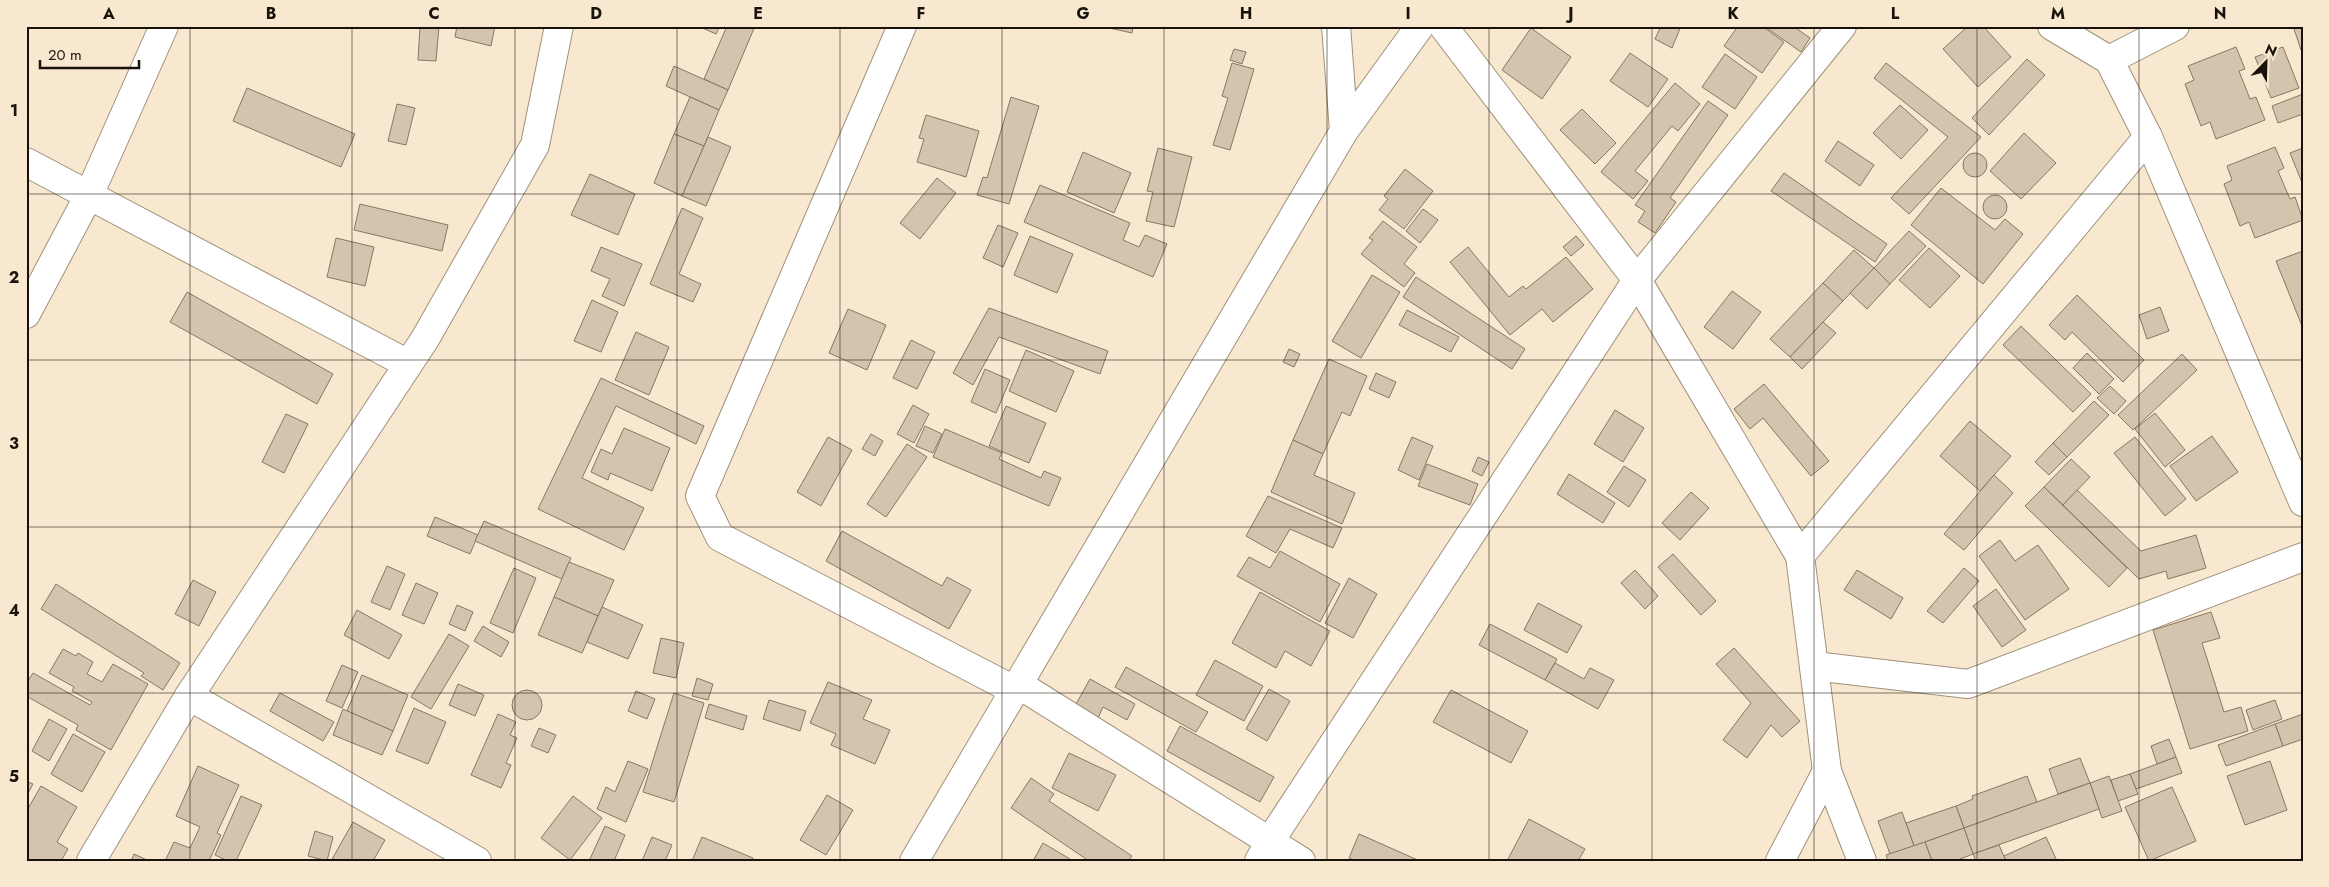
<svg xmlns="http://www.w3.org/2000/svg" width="2329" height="887" font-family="Jost,sans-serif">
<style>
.building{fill:#d4c4ad;stroke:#877863}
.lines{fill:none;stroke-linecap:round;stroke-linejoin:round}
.minor-casing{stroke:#a0917b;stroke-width:30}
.tertiary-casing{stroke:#a0917b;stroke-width:30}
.minor{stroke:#fff;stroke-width:28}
.tertiary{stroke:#fff;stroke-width:28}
.grid{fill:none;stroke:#18120a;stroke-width:1;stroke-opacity:0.55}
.neatline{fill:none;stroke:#18120a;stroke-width:2}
.grid-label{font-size:16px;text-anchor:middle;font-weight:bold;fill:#18120a}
</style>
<rect width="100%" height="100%" fill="#f8e8d0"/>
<!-- building -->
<g class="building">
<path d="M420,26H439L436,61L418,60Z"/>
<path d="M457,26H495L491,46L455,37Z"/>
<path d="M698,26H720L716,34Z"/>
<path d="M727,26H755L728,90L704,79Z"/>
<path d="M1100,26H1133L1132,33Z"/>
<path d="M1661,26H1681L1672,48L1655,39Z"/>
<path d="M1738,26H1762L1784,42L1762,73L1724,46Z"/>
<path d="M1764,26H1793L1810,38L1801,52Z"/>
<path d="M1968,26H1983L2011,57L1978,87L1943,49Z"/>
<path d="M2293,26H2303V49L2301,50Z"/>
<path d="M1531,28L1571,57L1542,99L1502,70Z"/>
<path d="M2236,47L2245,69L2239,71L2250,99L2256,97L2265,120L2216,139L2210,122L2201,126L2185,84L2194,80L2188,66Z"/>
<path d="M2283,47L2299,88L2271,98L2255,57Z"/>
<path d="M1234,49L1246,52L1242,64L1230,60Z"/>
<path d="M1630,53L1668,79L1648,107L1610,81Z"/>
<path d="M1725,54L1757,77L1735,109L1702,87Z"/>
<path d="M2027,59L2045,75L1989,135L1972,118Z"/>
<path d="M1232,63L1254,69L1230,150L1213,145L1228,98L1222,96Z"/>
<path d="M1886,63L1981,137L1909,214L1891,198L1948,137L1874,78Z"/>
<path d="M674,66L728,90L719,110L666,86Z"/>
<path d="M1675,83L1700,104L1678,131L1672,126L1635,171L1648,181L1633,199L1601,172Z"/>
<path d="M247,88L355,134L341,167L233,121Z"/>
<path d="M2303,94V114L2278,123L2272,106Z"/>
<path d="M690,97L719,110L704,146L674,134Z"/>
<path d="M1011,97L1039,106L1009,204L977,195L983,177L987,178Z"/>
<path d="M1708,101L1728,115L1670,198L1676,202L1655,233L1638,222L1645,211L1635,205Z"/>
<path d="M397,104L415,108L406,145L388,141Z"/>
<path d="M1900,105L1928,130L1901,159L1873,133Z"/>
<path d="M1582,109L1616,143L1595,164L1560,130Z"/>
<path d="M926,115L979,131L966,177L917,162L924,139L919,138Z"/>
<path d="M2024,133L2056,163L2021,199L1990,171Z"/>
<path d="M674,134L704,146L682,196L654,183Z"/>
<path d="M708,137L731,147L706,206L682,196Z"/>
<path d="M1838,141L1874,165L1860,186L1825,161Z"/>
<path d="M2275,147L2284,168L2278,171L2290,199L2295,197L2303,220L2255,238L2249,222L2240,226L2224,184L2232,180L2227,166Z"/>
<path d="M1158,148L1192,157L1174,227L1146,221L1153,192L1147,191Z"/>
<path d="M2303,148V185L2290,153Z"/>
<path d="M1083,152L1131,173L1114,213L1067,192Z"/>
<circle cx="1975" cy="165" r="12"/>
<path d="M1405,169L1433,191L1404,229L1379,210L1388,199L1384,196Z"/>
<path d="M1784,173L1887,244L1875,262L1771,191Z"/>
<path d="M590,174L635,194L618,235L571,215Z"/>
<path d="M937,178L956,193L920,239L900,223Z"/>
<path d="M1040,185L1130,223L1123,240L1139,247L1145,235L1167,244L1153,277L1024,222Z"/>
<path d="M1941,188L1995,230L2005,219L2023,234L1983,284L1911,225Z"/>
<circle cx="1995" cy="207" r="12"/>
<path d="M360,204L448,225L442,251L354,230Z"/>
<path d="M682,208L703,218L679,274L701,284L693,302L650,284Z"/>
<path d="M1423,209L1438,220L1420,243L1406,231Z"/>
<path d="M1383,221L1417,247L1404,264L1415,273L1404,287L1361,254L1373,240L1369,238Z"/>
<path d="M998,225L1018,233L1003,267L983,258Z"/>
<path d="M1909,231L1926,246L1890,284L1874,268Z"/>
<path d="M1030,236L1073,254L1057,293L1014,275Z"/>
<path d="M1576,236L1584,245L1571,256L1563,247Z"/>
<path d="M336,238L374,247L365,286L327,277Z"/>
<path d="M601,247L642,264L624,306L602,296L610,279L591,271Z"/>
<path d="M1468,247L1509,297L1523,286L1526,289L1566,257L1593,289L1553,322L1542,309L1510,335L1450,262Z"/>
<path d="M1929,248L1960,276L1930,308L1899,280Z"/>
<path d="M1854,250L1874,268L1843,301L1823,283Z"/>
<path d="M2303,251V326H2302L2276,261Z"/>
<path d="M1874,268L1890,284L1867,309L1850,293Z"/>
<path d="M1372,275L1400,292L1361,358L1332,341Z"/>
<path d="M1416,277L1525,349L1512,369L1403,297Z"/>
<path d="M1823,283L1843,301L1790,357L1770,339Z"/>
<path d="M1732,291L1761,312L1733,349L1704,327Z"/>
<path d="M187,292L333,374L317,404L170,322Z"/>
<path d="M2077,295L2144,360L2123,382L2072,332L2065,340L2049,325Z"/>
<path d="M592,300L618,312L601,352L574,341Z"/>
<path d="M2160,307L2169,331L2147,339L2139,315Z"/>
<path d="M989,308L1108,351L1100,374L999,337L973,385L953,373Z"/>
<path d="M848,309L886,325L867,370L829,353Z"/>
<path d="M1407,310L1459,337L1451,352L1399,325Z"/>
<path d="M1823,322L1836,333L1802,369L1790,357Z"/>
<path d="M2021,326L2091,394L2073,412L2003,345Z"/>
<path d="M636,332L669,347L649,395L615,380Z"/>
<path d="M911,340L935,352L917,389L893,378Z"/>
<path d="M1289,349L1300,354L1294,367L1283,362Z"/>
<path d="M1026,350L1074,371L1056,412L1009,391Z"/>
<path d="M2087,353L2114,379L2099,394L2073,368Z"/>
<path d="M2182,354L2197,370L2133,430L2118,415Z"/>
<path d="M1329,359L1367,376L1350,416L1342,412L1323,454L1293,440Z"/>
<path d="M985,369L1010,380L996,413L971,402Z"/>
<path d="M1376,373L1396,382L1389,398L1369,389Z"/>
<path d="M601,378L704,426L696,444L616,406L582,478L644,508L624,550L538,509Z"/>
<path d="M1764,384L1829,461L1811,476L1763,418L1750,429L1734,409Z"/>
<path d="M2110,386L2126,401L2114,414L2097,398Z"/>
<path d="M2094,401L2109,415L2067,457L2053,443Z"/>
<path d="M913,405L929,414L914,443L897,434Z"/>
<path d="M1006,406L1046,423L1029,463L989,446Z"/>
<path d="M1615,410L1644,428L1623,462L1594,444Z"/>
<path d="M2155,413L2185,450L2165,467L2135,429Z"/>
<path d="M286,414L308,424L284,473L262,462Z"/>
<path d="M1970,421L2011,456L1980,491L1940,456Z"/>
<path d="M925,426L942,434L933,453L916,446Z"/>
<path d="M624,428L670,448L652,491L610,473L608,480L591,472L601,449L612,454Z"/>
<path d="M945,429L1002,453L999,459L1041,478L1044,471L1061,478L1049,506L933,457Z"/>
<path d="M871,434L883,441L875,456L862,449Z"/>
<path d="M2212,436L2238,472L2196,501L2170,466Z"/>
<path d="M828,437L852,450L821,506L797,492Z"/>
<path d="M1412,437L1433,446L1419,480L1398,470Z"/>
<path d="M2135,437L2186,499L2165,516L2114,453Z"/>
<path d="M1293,440L1323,454L1314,475L1355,493L1342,524L1271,492Z"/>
<path d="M2053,443L2067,457L2049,475L2035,462Z"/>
<path d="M907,444L927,457L886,517L867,504Z"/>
<path d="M1478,457L1489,462L1482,476L1472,471Z"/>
<path d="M2071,459L2090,477L2063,505L2044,487Z"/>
<path d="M1427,464L1478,484L1470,505L1418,486Z"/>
<path d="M1624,466L1646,480L1629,507L1607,492Z"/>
<path d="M1569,474L1615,503L1603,523L1557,494Z"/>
<path d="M1994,475L2013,493L1964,550L1944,534Z"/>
<path d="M2044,487L2127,568L2109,587L2025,506Z"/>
<path d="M2077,490L2141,551L2196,535L2206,568L2168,579L2166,571L2139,579L2063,505Z"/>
<path d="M1691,492L1709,508L1680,540L1662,523Z"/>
<path d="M1268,496L1342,528L1333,548L1290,529L1276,553L1246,536Z"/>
<path d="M435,517L478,535L470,554L427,536Z"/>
<path d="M484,521L571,558L562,579L475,541Z"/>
<path d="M842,531L942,586L947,577L971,590L949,629L826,561Z"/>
<path d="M2000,540L2015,561L2038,545L2069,589L2025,620L1979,556Z"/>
<path d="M1280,551L1340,584L1320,622L1237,576L1249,557L1270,568Z"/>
<path d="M1673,554L1716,601L1701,615L1658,567Z"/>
<path d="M569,562L614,580L598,616L554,597Z"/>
<path d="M387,566L405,574L390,610L371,602Z"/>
<path d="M514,568L536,578L513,633L490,623Z"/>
<path d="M1964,568L1979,581L1943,623L1927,611Z"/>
<path d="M1635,570L1658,596L1645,609L1621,583Z"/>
<path d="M1857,570L1903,598L1891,619L1844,590Z"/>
<path d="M1349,578L1377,594L1353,638L1325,623Z"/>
<path d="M193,580L216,592L199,626L175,614Z"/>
<path d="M416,583L438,593L424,624L402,615Z"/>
<path d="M56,584L180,663L163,690L141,676L144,673L41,609Z"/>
<path d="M1996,589L2026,630L2002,647L1973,606Z"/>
<path d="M1260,592L1330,631L1311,666L1285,651L1276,668L1232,643Z"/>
<path d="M554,597L598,616L582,653L538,635Z"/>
<path d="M1538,603L1582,626L1567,653L1524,630Z"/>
<path d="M457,605L473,612L465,631L449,624Z"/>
<path d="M602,607L643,625L628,659L587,642Z"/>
<path d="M357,610L402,635L389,659L344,635Z"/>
<path d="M2211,612L2220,638L2202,643L2224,712L2241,707L2248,731L2190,749L2153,630Z"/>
<path d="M1490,624L1557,659L1545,680L1479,645Z"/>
<path d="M483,626L509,642L501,657L474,641Z"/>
<path d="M449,634L469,646L431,709L411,697Z"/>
<path d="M661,638L684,643L676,678L653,673Z"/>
<path d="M1734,648L1800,721L1782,737L1771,725L1747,758L1723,740L1751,703L1716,664Z"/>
<path d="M63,649L76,656L78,653L93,662L87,674L102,682L113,664L148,684L111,750L76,730L78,725L26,696V684L33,673L90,705L92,702L72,691L74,687L49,673Z"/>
<path d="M1215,660L1263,686L1244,721L1196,695Z"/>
<path d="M1555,663L1584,679L1590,668L1614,680L1598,709L1545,680Z"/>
<path d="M342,665L358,672L342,708L326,701Z"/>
<path d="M1126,667L1208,712L1196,732L1115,687Z"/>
<path d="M362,675L408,695L393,731L347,711Z"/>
<path d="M697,678L713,684L708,700L692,696Z"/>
<path d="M1090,679L1135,704L1127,720L1103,707L1098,718L1075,706Z"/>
<path d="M828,682L872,700L863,719L890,730L875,764L831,745L836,734L810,723Z"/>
<path d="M458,684L484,695L475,716L449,705Z"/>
<path d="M1269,689L1290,701L1267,741L1246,729Z"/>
<circle cx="527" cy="705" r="15"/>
<path d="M1451,690L1528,731L1511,763L1433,722Z"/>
<path d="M636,691L655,699L647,719L628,711Z"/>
<path d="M280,693L334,722L323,741L270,711Z"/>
<path d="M674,693L704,703L674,802L643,792Z"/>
<path d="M769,700L806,711L800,731L763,719Z"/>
<path d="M2275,700L2282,719L2253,730L2246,710Z"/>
<path d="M709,704L747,716L743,730L705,718Z"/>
<path d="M414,708L446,722L428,764L396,751Z"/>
<path d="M343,709L393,731L382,755L333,735Z"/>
<path d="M498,714L516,722L510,735L517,738L506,763L511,765L501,788L471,775Z"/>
<path d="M2303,714V739L2283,746L2275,724Z"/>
<path d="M49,719L67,729L49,761L32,751Z"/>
<path d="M2275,724L2283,746L2226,766L2218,745Z"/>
<path d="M1180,726L1274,777L1260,802L1167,751Z"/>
<path d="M539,728L556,735L548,753L531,746Z"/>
<path d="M73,734L105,752L82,792L51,774Z"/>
<path d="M2169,739L2176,757L2157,764L2151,746Z"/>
<path d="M1069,753L1116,775L1098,811L1052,788Z"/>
<path d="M2176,757L2182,773L2136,789L2130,774Z"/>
<path d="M2080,758L2090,783L2058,794L2049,769Z"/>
<path d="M628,761L648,769L626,822L597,809L606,787L615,792Z"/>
<path d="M2270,761L2287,810L2245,825L2227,776Z"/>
<path d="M198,766L239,785L217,833L221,835L209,861H165L174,842L190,848L200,827L176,816Z"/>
<path d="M2130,774L2138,794L2118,801L2111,780Z"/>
<path d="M2027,776L2037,802L1964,828L1956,806L1973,799L1972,796Z"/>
<path d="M2109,776L2122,811L2102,818L2090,783Z"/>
<path d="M1031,778L1054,794L1049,801L1132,856L1128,861H1089L1011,808Z"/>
<path d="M26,781L33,784L26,797Z"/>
<path d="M2090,783L2099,809L1973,854L1964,828Z"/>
<path d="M41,786L77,807L57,842L68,849L61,861L26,860V812Z"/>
<path d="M2172,787L2196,841L2149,861L2125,807Z"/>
<path d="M827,795L853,810L826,855L800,840Z"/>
<path d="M241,796L262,805L236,861H228L215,855Z"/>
<path d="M573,796L602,818L570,860L541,838Z"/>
<path d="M1956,806L1964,828L1914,846L1906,823Z"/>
<path d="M1902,812L1914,846L1890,854L1878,821Z"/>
<path d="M1529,819L1585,849L1578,861H1507Z"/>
<path d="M353,822L385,840L373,861H331Z"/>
<path d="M605,826L625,835L614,861H589Z"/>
<path d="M1964,828L1973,854L1955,861H1932L1925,842Z"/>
<path d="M315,831L333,837L327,861L308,856Z"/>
<path d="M1359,834L1420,861H1356L1349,858Z"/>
<path d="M652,837L672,845L665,861H642Z"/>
<path d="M702,837L753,858L752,861H692Z"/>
<path d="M2046,837L2057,861H2006L2004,856Z"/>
<path d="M1925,842L1932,861H1888L1886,855Z"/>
<path d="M1043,843L1070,859L1069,861H1033Z"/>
<path d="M1999,845L2006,861H1976L1973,854Z"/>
<path d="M134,854L149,861H131Z"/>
</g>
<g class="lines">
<defs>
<g id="minor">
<path d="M902,26L700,496L720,537L1014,690"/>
<path d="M1443,26L1637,280L1800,556L1827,771L1862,861"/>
<path d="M2052,26L2109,60L2148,137L2303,502"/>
<path d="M2109,60L2175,26"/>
<path d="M26,162L408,364"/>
<path d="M26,314L89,195L164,26"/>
<path d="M1800,556L2148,137"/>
<path d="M1814,666L1968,684L2303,557"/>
<path d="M1018,684L1301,861"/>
<path d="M189,696L477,861"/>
<path d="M91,861L189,696L425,339L535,145L559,26"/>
<path d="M1259,861L1270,841L1637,280L1842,26"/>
<path d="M1780,861L1827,771"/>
</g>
<g id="tertiary">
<path d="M1336,26L1344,131"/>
<path d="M914,861L1344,131L1420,26"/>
</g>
</defs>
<!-- minor casing -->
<use href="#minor" class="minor-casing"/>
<!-- tertiary casing -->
<use href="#tertiary" class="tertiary-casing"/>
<!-- minor -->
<use href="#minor" class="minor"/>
<!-- tertiary -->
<use href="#tertiary" class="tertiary"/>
</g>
<!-- grid -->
<path class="grid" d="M190,26V861M352,26V861M515,26V861M677,26V861M840,26V861M1002,26V861M1164,26V861M1327,26V861M1489,26V861M1652,26V861M1814,26V861M1977,26V861M2139,26V861M26,194H2303M26,360H2303M26,527H2303M26,693H2303"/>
<!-- border -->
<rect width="2329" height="887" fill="none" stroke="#f8e8d0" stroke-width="55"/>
<!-- north arrow -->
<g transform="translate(2266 62) rotate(23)" stroke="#f8e8d0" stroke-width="4" paint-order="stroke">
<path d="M0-4L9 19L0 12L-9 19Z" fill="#18120a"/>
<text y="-8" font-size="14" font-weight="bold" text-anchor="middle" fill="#18120a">N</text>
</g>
<!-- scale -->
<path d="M40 60v8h99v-8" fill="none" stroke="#18120a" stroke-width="2.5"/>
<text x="48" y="60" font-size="15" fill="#18120a" stroke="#f8e8d0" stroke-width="4" paint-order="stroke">20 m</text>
<rect x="28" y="28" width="2274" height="832" class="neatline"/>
<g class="grid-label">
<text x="109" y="19">A</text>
<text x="271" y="19">B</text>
<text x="434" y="19">C</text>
<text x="596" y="19">D</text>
<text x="758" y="19">E</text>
<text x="921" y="19">F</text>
<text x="1083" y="19">G</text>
<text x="1246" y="19">H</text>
<text x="1408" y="19">I</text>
<text x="1571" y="19">J</text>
<text x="1733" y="19">K</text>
<text x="1895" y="19">L</text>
<text x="2058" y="19">M</text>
<text x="2220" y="19">N</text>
<text x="14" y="116">1</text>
<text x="14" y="283">2</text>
<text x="14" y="449">3</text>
<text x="14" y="616">4</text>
<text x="14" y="782">5</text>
</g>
</svg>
